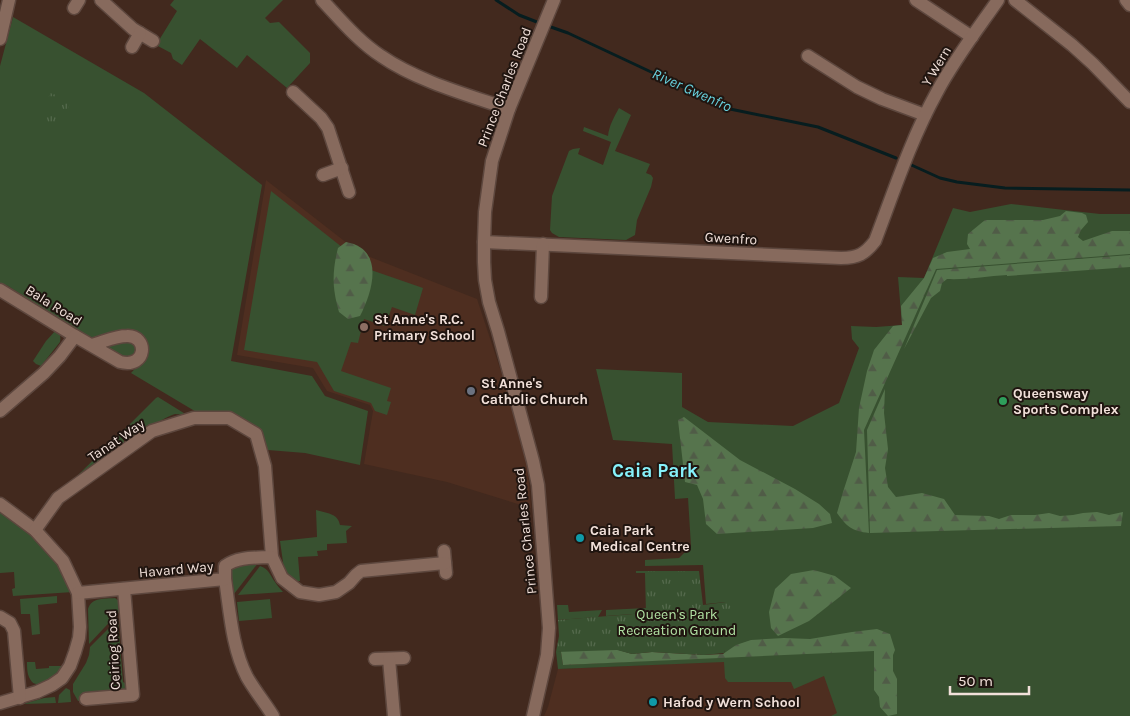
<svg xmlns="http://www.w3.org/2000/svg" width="1130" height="716" font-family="Karla,sans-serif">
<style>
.built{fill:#4e2e20}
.grass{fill:#385130}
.forest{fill:url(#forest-firs)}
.park{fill:url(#park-tufts)}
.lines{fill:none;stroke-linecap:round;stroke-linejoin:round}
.stream{stroke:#071d1f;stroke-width:3}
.minor-casing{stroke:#5d473e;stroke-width:15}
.minor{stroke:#876a5d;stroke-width:12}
.education-dot{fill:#8d6e63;stroke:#201510;stroke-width:2}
.worship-dot{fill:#6b7280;stroke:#201510;stroke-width:2}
.leisure-dot{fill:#2e9e5b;stroke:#201510;stroke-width:2}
.culture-dot{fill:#0f9aa8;stroke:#201510;stroke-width:2}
.labels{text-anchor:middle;stroke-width:4;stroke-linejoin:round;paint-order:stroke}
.street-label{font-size:14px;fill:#f2e1da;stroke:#201510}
.poi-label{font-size:14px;font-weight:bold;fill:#f2e1da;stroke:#201510;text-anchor:start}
.park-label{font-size:14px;fill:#b2e3a4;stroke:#201510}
.water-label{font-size:15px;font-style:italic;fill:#68d3e0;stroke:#201510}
.district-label{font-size:19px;font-weight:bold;fill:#86f1fa;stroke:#201510}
</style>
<defs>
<pattern id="forest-firs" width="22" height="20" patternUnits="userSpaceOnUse" patternTransform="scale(1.25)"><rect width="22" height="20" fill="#56744d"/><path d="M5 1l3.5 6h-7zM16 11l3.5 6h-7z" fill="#505c47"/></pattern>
<pattern id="park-tufts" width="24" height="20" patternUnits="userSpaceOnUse" patternTransform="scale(1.25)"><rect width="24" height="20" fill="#385130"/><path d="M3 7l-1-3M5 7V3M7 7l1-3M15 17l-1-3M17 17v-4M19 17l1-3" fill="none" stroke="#556a4d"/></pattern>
</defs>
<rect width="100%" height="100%" fill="#42291e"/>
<!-- built -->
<g class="built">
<path d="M266,180L352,247L365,255L477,299L521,432L528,471L531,508L447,482L364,464L373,411L370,405L327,391L313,368L237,355Z"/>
<path d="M871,655V716H544L548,707L558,669Z"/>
</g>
<!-- grass -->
<g class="grass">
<path d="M174,0H283L265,18L270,23L279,22L310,53V63L287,88L247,55L237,68L200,39L182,65L173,59L171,53L156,45L177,11L170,5Z"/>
<path d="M13,17L144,93L262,185L231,361L312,376L325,396L368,411L360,465L305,453L268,450L259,431L198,413L131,373L148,355L142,340L97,338L86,336L8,286L0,283V66Z"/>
<path d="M619,108L631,115L615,151L650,164L646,173L651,175L653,178L651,187L637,220L635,235L626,240L559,237L552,233L550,230L552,196L569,151L573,149L580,148L578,154L603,165L611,142L583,131L584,127L608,136C609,126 614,117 619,108Z"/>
<path d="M271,191L371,270L423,288L415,315L392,307L385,326L364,319L358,343L351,342L341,371L391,388L387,401L391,402L387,415L375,411L371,403L334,391L317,362L244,350Z"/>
<path d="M1011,204L1100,214H1130V716H831L837,713L824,676L794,689L791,682H728L725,678L724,662L558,669L556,652H561L563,665L724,657L726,602L706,604L703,565L645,566V560L679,558L691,546L688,498L675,499L672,444L613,440L596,369L682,373V407L708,422L793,426L839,403L859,348L852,339L851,326L876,327L902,325L898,277L924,278L953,208L970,212Z"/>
<path d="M56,330C60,334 61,336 60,342L41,366L36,364L33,361L46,341Z"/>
<path d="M127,340L135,345L136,351L134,355L125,359L105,350L104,345Z"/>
<path d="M158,397L187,415V417C183,415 180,414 175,414C164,417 140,434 130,440L123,431L156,398Z"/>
<path d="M120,434L125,443L82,472V477L77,480L79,474Z"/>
<path d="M0,507L62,562L73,592L13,596L12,589L15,588L14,572L0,573Z"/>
<path d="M316,510C326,513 338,513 340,525L352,526L346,531L347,543L327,544V550L317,551L318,556L298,557L300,581H293L284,569L280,541L317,537Z"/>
<path d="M258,563L234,594L231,569L234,566Z"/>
<path d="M260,566C269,569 270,575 275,582C277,585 280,589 283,592L238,595Z"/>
<path d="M57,596V603L38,605L40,634L32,635L30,614H21L20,599Z"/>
<path d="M115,598L119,601L120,611L89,644L88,609C92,597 104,599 115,598Z"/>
<path d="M270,599L272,618L239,621L237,602Z"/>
<path d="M557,605H568L569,612L602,610L598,617L558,620Z"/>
<path d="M646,608V613L606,616V610Z"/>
<path d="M118,619L123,682L129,685L126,690L85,701H78L73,692V684L86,663L89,655L90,647Z"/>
<path d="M27,662H35L36,669L49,668V666H63C58,672 37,694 30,679C27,674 27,667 27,662Z"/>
<path d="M66,688L70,690L71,702L58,703L59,695Z"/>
<path d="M55,697L56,703L23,704L44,698Z"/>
</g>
<!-- forest -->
<g class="forest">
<path d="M1066,211L1082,213L1086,215L1088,222L1081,230L1078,237L1083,241L1112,231H1130V254L936,269L864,430L869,533C852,531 847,527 837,513L843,492L856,452L859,408L867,371L874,350L893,326L902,325L901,306L924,278L933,258L947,252L970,249L967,244L968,234L985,220H1043L1060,216Z"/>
<path d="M346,242C385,249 373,291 360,316L348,319L339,312C332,288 332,272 338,248Z"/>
<path d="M1130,255V267L1007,276V275C987,276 967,280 947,279L942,283L940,291L931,298L904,349L937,270Z"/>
<path d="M885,389L884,413L888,449L885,468L888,487L896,497L922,493L944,499L955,515L989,516L999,519L1011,515H1035L1049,513L1060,516L1073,515L1083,513L1097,512L1109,515L1123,512L1121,526L870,533L867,430Z"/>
<path d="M684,417L740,460L795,489L819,504L830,514L832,523L813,528L717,534L706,524L703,499L697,485L685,482L678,420Z"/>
<path d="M814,570L835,576L851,588L809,621L778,636L771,628L769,612L775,589L791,574Z"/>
<path d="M877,629L890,634L895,650L893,655V671L897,679V714L888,716L880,707L879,697L874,690V651L563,665L561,652L562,633L632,654L652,652L704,655L723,654L736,645L751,640L784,638L810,639L852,632Z"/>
</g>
<!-- park -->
<g class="park">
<path d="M50,93L71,100L59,134L38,127Z"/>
<path d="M636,571H699L703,605L726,602L732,608L735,637L728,648L724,651V653L704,655L652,652L632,654L617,650L556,652L559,636L558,620L646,613L645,573H636Z"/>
</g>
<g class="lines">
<!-- stream -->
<g class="stream">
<path d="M496,0L519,15L542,24"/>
<path d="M548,26L568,33L730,109L818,127L896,158"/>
<path d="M907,163L940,178L957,182L1005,188L1130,190"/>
</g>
<defs>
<g id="minor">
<path d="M101,0L133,29L153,41"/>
<path d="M322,0C340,19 358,41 381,56C417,81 468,95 509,109"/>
<path d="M916,0L972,37"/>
<path d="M1015,0L1072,45L1093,64L1130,102"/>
<path d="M1126,0L1130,5"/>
<path d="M74,8L79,0"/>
<path d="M0,39L9,0"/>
<path d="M132,47L140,33"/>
<path d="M808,56L857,87L882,99L925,115"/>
<path d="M293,92L321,118L328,128L349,192"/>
<path d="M323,175L342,168"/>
<path d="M484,242L841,258C858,258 865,254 875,241C894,191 911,139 937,92C954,60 977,30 998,0"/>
<path d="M0,290L75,336L120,362C148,369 148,335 127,336C115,336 103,342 91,345"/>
<path d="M541,297L543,244"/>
<path d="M0,411L44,373L60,356L75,336"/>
<path d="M0,504L35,530L63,561L78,593L80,627L79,638L75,652L70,666L62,678L52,685L37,692L0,703"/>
<path d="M35,530L58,498L152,431L194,418H229L256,434L265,466L272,557"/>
<path d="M444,551L446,573"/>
<path d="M225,579C230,612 232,648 247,677C255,691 265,703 273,716"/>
<path d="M78,593L225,579V566C238,556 257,558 272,557L282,578L300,592L319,595L336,592L349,583L356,575L361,571L445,563"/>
<path d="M0,617L10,623L14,631L20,698"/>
<path d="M375,659L404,658"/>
<path d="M389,659L394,716"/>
<path d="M86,699L133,695L124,589"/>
<path d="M533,716L547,655L549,628L538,485L533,461L498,331L489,302L485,280L484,262V242L485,212L492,161L509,109L554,0"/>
</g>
</defs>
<!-- minor casing -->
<use href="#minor" class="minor-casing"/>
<!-- minor -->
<use href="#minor" class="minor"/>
</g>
<!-- markers -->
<circle class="education-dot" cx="364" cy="327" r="5"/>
<circle class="worship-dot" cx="471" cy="391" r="5"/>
<circle class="leisure-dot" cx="1003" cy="401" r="5"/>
<g class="culture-dot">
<circle cx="580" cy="538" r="5"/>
<circle cx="653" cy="702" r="5"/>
</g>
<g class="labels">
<!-- street labels -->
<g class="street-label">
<text transform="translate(936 66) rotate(-59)" y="5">Y Wern</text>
<text transform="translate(504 87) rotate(-69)" y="5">Prince Charles Road</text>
<text transform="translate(731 238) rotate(3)" y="5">Gwenfro</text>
<text transform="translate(54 305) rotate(32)" y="5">Bala Road</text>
<text transform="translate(116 440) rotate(-34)" y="5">Tanat Way</text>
<text transform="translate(525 531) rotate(-96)" y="5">Prince Charles Road</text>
<text transform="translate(176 569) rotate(-5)" y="5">Havard Way</text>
<text transform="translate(113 650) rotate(-93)" y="5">Ceiriog Road</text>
</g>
<!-- poi labels -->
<g class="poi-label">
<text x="374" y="324">St Anne's R.C.<tspan x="374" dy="16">Primary School</tspan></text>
<text x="481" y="388">St Anne's<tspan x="481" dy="16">Catholic Church</tspan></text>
<text x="1013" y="398">Queensway<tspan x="1013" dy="16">Sports Complex</tspan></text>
<text x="590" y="535">Caia Park<tspan x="590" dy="16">Medical Centre</tspan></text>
<text x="663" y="707">Hafod y Wern School</text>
</g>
<!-- park labels -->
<g class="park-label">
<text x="677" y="619">Queen's Park<tspan x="677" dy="16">Recreation Ground</tspan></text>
</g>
<!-- water labels -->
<g class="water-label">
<text transform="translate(692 90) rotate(24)" y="5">River Gwenfro</text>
</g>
<!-- district labels -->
<g class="district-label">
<text x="655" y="477">Caia Park</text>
</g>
</g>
<!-- scale -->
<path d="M950 686v8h79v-8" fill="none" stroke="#f2e1da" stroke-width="2.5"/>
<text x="958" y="686" font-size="15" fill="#f2e1da" stroke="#201510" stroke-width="4" paint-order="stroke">50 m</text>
</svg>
